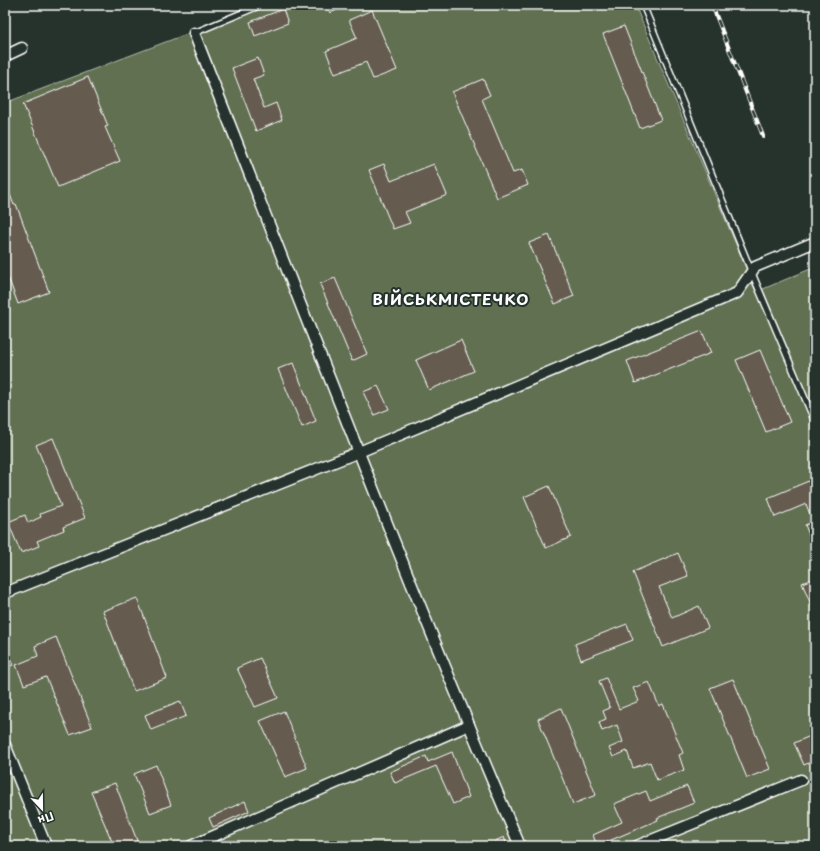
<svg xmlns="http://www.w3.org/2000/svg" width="820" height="851" font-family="'Playpen Sans',sans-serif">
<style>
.green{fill:#607051;stroke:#b0b8a8}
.building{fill:#655b4f;stroke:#fff}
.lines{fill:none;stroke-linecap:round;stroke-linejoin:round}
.service-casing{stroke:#fff;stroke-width:8}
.minor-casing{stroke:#fff;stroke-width:13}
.service{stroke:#26332d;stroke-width:5}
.minor{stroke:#26332d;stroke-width:10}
.rail-casing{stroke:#fff;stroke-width:4}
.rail{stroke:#26332d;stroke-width:2.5;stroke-dasharray:8;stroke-linecap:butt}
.labels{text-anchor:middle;stroke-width:4;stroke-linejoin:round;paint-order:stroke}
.district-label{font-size:15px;font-weight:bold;letter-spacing:1px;fill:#fff;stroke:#26332d}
</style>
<rect width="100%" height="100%" fill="#26332d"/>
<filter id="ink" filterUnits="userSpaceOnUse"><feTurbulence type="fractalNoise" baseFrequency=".025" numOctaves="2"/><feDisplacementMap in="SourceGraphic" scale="8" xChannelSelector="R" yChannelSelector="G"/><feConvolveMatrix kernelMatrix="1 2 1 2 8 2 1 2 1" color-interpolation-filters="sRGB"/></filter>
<g filter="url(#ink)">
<!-- green -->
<path class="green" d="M263,5H635L756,292L815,267V846H5V103Z"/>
<!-- building -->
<g class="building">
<path d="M327,5H349L330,13Z"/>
<path d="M283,9L288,23L255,36L250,22Z"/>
<path d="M372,10L397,70L373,79L366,62L335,74L326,51L357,38L349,20Z"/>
<path d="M624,26L661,120L640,128L603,34Z"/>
<path d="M258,58L264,75L253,79L264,108L276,103L282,120L256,131L232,68Z"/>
<path d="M88,77L108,126L105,127L120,161L58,187L23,104Z"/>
<path d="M483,79L490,95L482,99L513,173L522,170L528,185L497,198L452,92Z"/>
<path d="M384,164L391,181L434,164L447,195L405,212L410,223L393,229L369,170Z"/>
<path d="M5,182L14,205L16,204L49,292L18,304L5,269Z"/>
<path d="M549,235L574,296L555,304L529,243Z"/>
<path d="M335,278L367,354L352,361L320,284Z"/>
<path d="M702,331L711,353L635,383L627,361Z"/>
<path d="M461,340L474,371L429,390L416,360Z"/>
<path d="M760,350L790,422L766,432L736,360Z"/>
<path d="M293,363L316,421L302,427L278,369Z"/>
<path d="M378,386L389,409L374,415L363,392Z"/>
<path d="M53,438L85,518L63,527L64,530L37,541L39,546L21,553L8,522L25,515L28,523L41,517L40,514L61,506L36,445Z"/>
<path d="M811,480L815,490V549L805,525L813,522L806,504L775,517L768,498Z"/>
<path d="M549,486L571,537L546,548L524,497Z"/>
<path d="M678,553L688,576L659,587L672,618L699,606L708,628L663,647L633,572Z"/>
<path d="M815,578V614L802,583Z"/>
<path d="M137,598L167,678L134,691L103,611Z"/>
<path d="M627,624L633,640L581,660L575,644Z"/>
<path d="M56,637L92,727L70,735L46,677L24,685L16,665L38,656L35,646Z"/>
<path d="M5,645L13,665L5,668Z"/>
<path d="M260,658L278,698L255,707L237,668Z"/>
<path d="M606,678L619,709L639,701L633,688L649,682L659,706L663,704L683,753L679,755L684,770L657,780L650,762L633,768L627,751L613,757L609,748L623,742L617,725L602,731L599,722L606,719L603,711L610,708L599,681Z"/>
<path d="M733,679L770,769L747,778L710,688Z"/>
<path d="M180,701L186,716L151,730L145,715Z"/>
<path d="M561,708L596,795L573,804L538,719Z"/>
<path d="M284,711L307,768L285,777L260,721Z"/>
<path d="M815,734V760L804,765L794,743Z"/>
<path d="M452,752L469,797L453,804L436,766L395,783L390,772L426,756L428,762Z"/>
<path d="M156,765L171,805L150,813L134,774Z"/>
<path d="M115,783L139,846H114L91,792Z"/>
<path d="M687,786L694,803L657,818L658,820L597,846L593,835L622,822L614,804L646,791L650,801Z"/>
<path d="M245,801L249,811L213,827L209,818Z"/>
<path d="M504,837L507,846H497L495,841Z"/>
</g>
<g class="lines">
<defs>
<g id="service">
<path d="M643,5L752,273L815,422"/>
<path d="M194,33L261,5"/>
</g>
<g id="minor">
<path d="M194,33C301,304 405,577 520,846"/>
<path d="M5,56L22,48"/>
<path d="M5,593L359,452L737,293L755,267L815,242"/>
<path d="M5,745L46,846"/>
<path d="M191,846L469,725"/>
<path d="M637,846L801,780"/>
</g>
</defs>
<!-- service casing -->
<use href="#service" class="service-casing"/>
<!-- minor casing -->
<use href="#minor" class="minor-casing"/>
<!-- service -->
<use href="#service" class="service"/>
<!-- minor -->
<use href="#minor" class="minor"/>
<defs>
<path id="rail" d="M712,5L763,136"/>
</defs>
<!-- rail casing -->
<use href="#rail" class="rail-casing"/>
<!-- rail -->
<use href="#rail" class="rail"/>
</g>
</g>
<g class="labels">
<!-- district labels -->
<g class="district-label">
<text x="451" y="305">ВІЙСЬКМІСТЕЧКО</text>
</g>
</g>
<!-- margin -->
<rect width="820" height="851" fill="none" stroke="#26332d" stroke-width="20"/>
<rect x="10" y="10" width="800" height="831" fill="none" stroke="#fff" stroke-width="1.5" filter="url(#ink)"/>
<!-- north arrow -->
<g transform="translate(42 809) rotate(158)" stroke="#26332d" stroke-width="3" paint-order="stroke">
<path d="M0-3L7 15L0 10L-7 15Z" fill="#ffffff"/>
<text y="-6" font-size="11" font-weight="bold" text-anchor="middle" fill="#ffffff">Пн</text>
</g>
</svg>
